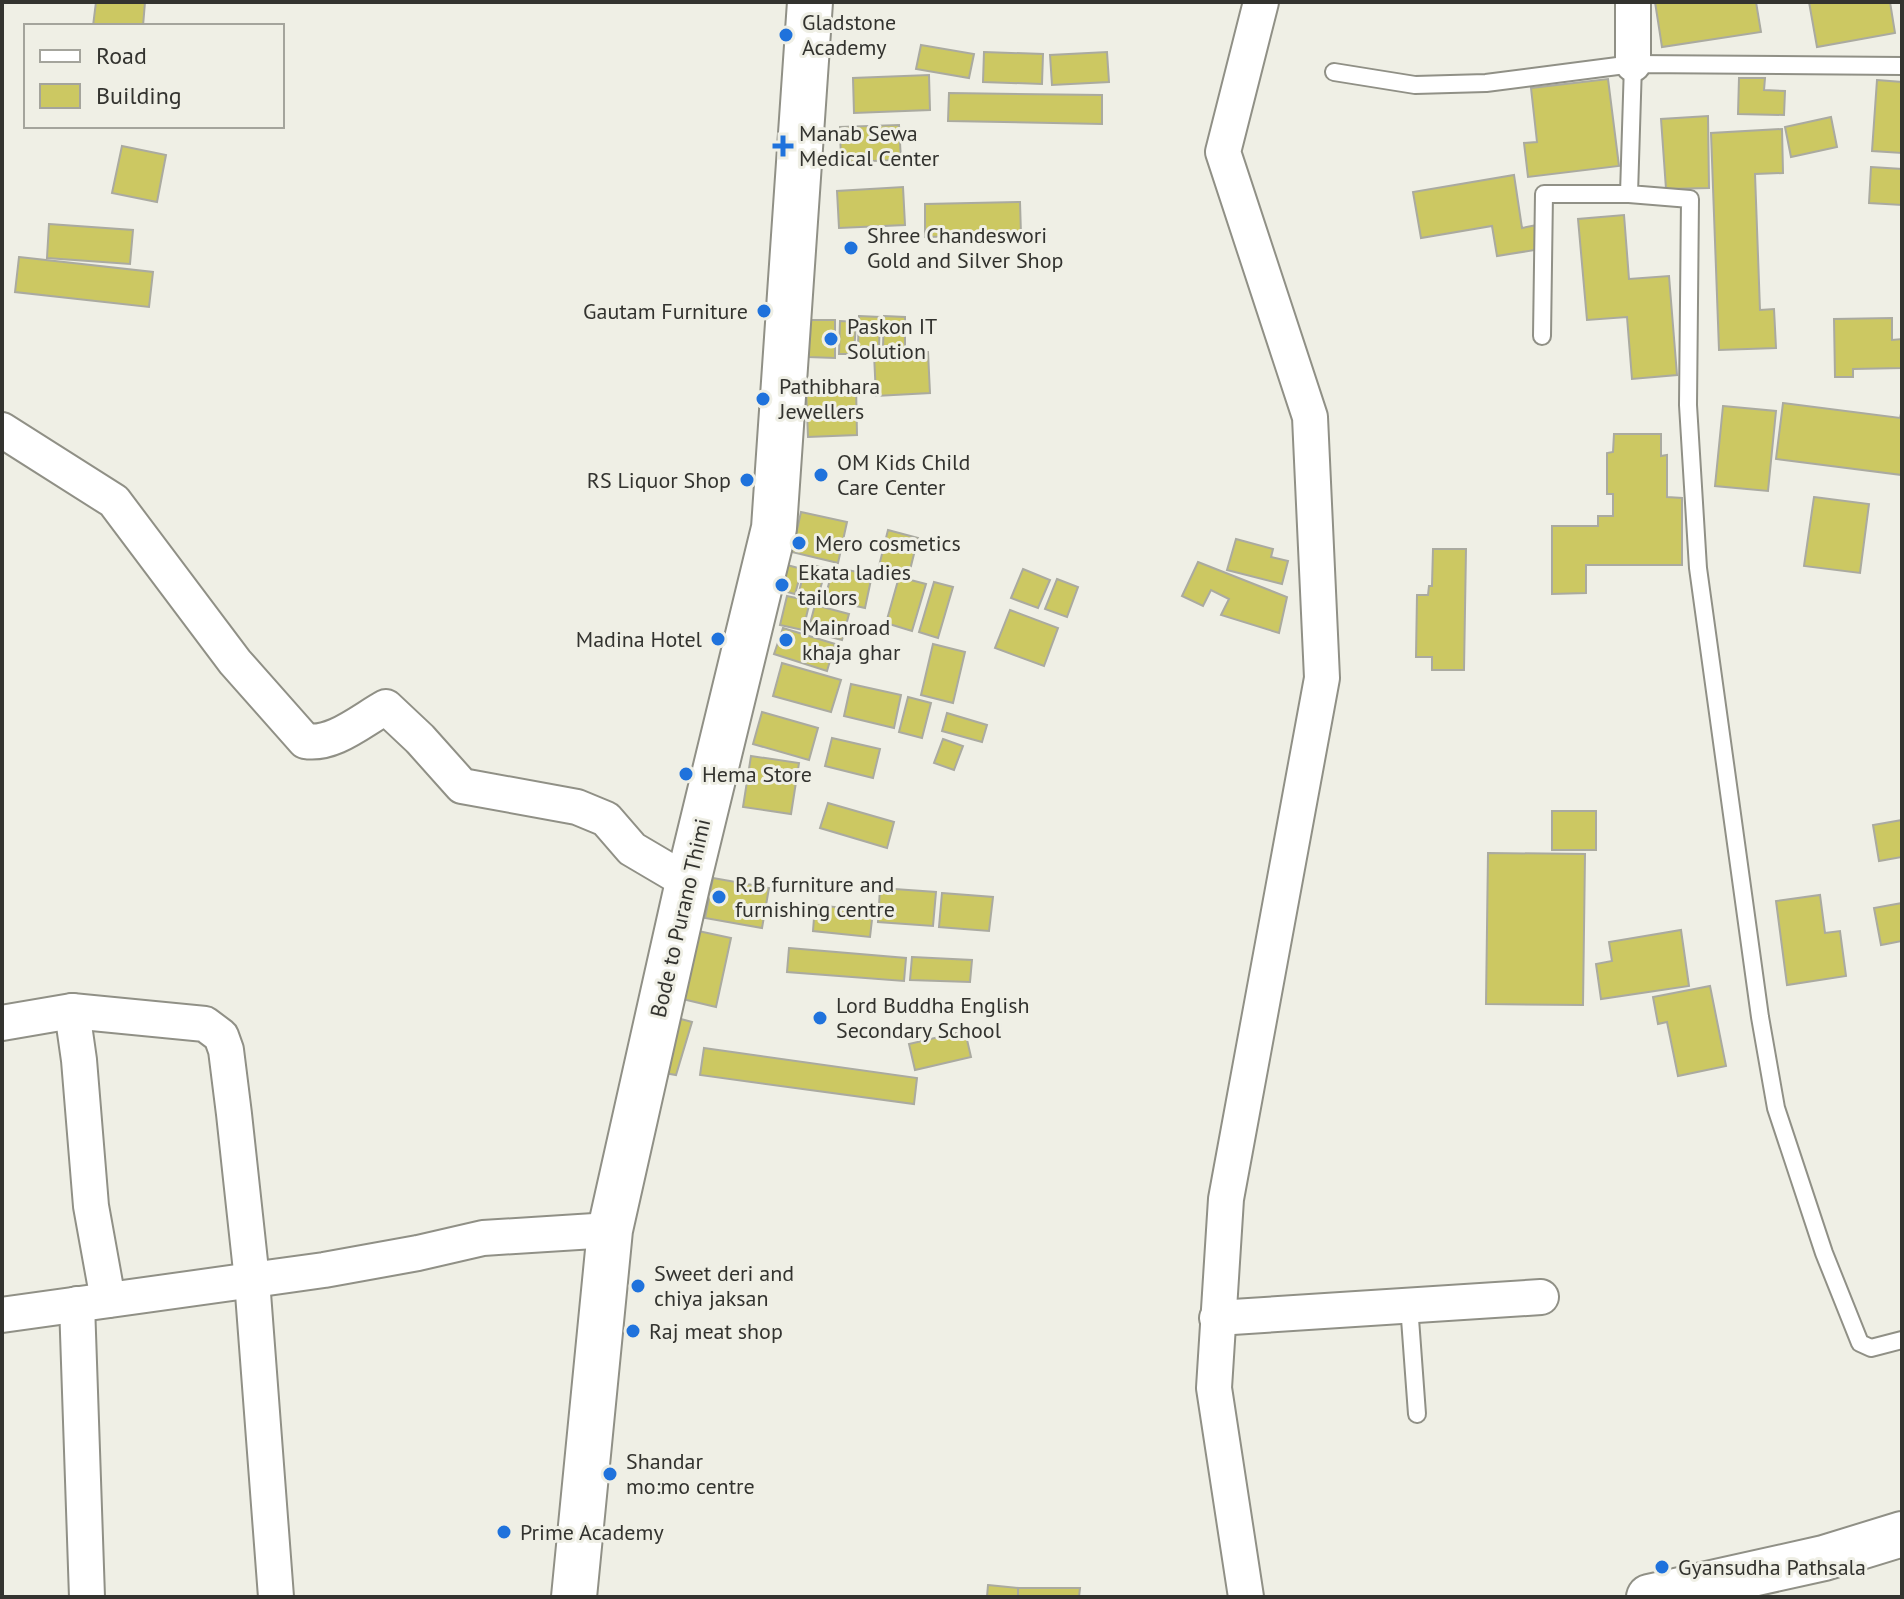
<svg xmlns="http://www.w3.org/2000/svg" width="1904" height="1599" font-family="'PT Sans',sans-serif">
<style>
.building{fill:#ccc862;stroke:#aaaaa0;stroke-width:2}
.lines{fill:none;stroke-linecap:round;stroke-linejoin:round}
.lane-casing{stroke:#909086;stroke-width:20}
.street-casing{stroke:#909086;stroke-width:38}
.primary-casing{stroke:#909086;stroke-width:48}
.lane{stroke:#fff;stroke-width:16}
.street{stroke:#fff;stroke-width:34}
.primary{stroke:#fff;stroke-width:44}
.poi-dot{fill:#1f72dc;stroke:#efefe5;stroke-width:3}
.labels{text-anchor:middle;stroke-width:6;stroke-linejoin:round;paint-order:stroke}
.poi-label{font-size:22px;fill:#33332f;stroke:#efefe5;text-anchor:start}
.street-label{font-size:22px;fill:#33332f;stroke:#efefe5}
</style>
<rect width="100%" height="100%" fill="#efefe5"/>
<!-- building -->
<g class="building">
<path d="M96,2H145L143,26H93Z"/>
<path d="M1655,2H1756L1761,32L1662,47Z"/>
<path d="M1809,2H1890L1895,33L1817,47Z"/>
<path d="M921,45L974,54L969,78L916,69Z"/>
<path d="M984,52L1043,54L1042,84L983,82Z"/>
<path d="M1107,52L1109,82L1052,85L1050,55Z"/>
<path d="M929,75L930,110L854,113L853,78Z"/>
<path d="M1739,78H1765L1764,90L1785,91L1784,115L1738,114Z"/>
<path d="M1608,79L1619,166L1528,177L1524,143L1537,142L1531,88Z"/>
<path d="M1877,80L1902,82V153L1872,151Z"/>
<path d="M949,93L1102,95V124L948,121Z"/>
<path d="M1708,116L1709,188L1666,189L1661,119Z"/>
<path d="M1831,117L1837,147L1791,157L1785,127Z"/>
<path d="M899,125L901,160L841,162L840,127Z"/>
<path d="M1782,129L1783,173L1755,174L1760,310L1774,309L1776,348L1719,350L1711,133Z"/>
<path d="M122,146L166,155L157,202L112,193Z"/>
<path d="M1871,167L1902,169V205L1869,203Z"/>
<path d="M1514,175L1522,228L1537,225L1541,249L1497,256L1492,226L1421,238L1413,192Z"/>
<path d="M903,187L905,225L839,228L837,191Z"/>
<path d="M1020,202L1021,235L925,237V204Z"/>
<path d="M1624,215L1629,279L1669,276L1677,375L1632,379L1627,317L1587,320L1578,219Z"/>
<path d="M49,224L133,230L130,264L47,258Z"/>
<path d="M19,257L153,272L149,307L15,292Z"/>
<path d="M859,316L880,317L879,348L858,347Z"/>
<path d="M884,316L905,317V348H883Z"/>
<path d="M1892,318V340L1902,339V368L1853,369V377H1835L1834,319Z"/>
<path d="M809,320H835V358L808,357Z"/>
<path d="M840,321L856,322L854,354H839Z"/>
<path d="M928,352L930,393L876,396L874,354Z"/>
<path d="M856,384L857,435L808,437L806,385Z"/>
<path d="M1783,403L1900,418L1902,409V475L1776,459Z"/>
<path d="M1723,406L1776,411L1768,491L1715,486Z"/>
<path d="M1614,434H1661V456L1667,455V497L1682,498V565H1586V593L1552,594V526H1598V516H1613V494H1607V453L1613,452Z"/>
<path d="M1814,497L1869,504L1860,573L1804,566Z"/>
<path d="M801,512L847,522L838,563L792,552Z"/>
<path d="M888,530L918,538L909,574L879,566Z"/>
<path d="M1236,539L1273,549L1271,557L1288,561L1282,584L1227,570Z"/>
<path d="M1433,549H1466L1464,670H1432V657H1416L1417,595H1428L1429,586H1432Z"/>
<path d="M1198,562L1287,597L1279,633L1221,615L1229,599L1211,590L1203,606L1182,596Z"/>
<path d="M806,563L826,569L818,596L799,592Z"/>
<path d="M787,565L802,569L795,594L780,590Z"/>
<path d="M833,567L872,575L865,608L825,599Z"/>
<path d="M1023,569L1050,580L1038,608L1011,598Z"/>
<path d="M899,577L926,584L912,631L886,623Z"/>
<path d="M1057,579L1078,587L1067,617L1045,609Z"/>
<path d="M934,582L953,587L938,638L919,632Z"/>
<path d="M787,596L810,601L803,630L780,625Z"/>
<path d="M815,605L849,614L842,640L808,631Z"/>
<path d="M1010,610L1058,628L1044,666L995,648Z"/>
<path d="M783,628L835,644L827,671L774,654Z"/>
<path d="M933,644L965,652L953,703L921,695Z"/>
<path d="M782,663L841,680L831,712L773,696Z"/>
<path d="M851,684L901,695L894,728L844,716Z"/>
<path d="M908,697L931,703L922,738L899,732Z"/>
<path d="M762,712L818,728L809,760L753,744Z"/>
<path d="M947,713L987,725L982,742L942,731Z"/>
<path d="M832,738L880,749L873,778L825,766Z"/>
<path d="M943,739L963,746L954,770L934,763Z"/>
<path d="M751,756L799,763L791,814L743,807Z"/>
<path d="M828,803L894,822L887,848L820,828Z"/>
<rect x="1552" y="811" width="44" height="39"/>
<path d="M1902,820V857L1879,861L1873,825Z"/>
<path d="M1488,853L1585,854L1583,1005L1486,1004Z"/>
<path d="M713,878L769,888L762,928L705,918Z"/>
<path d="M880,888L936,892L933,926L878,922Z"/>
<path d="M942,893L993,897L989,931L939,927Z"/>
<path d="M1820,895L1825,933L1840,931L1846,976L1787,985L1776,901Z"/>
<path d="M1902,903V941L1881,945L1874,908Z"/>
<path d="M815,905L873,911L870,937L813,931Z"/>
<path d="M689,929L731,938L716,1007L674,997Z"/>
<path d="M1681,930L1689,986L1601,999L1596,964L1612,961L1609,942Z"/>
<path d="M789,948L906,958L904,981L787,972Z"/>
<path d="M912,957L972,960L970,982L910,980Z"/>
<path d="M1710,986L1726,1066L1678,1076L1667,1022L1658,1024L1653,997Z"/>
<path d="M670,1016L692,1022L676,1075L653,1071Z"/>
<path d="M965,1031L971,1057L915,1070L909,1044Z"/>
<path d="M704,1048L917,1078L914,1104L700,1075Z"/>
<path d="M988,1585L1018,1588V1597H987Z"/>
<path d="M1018,1588H1080L1079,1597H1018Z"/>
</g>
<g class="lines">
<defs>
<g id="lane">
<path d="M1633,64L1629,194L1690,199L1688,405L1698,568L1760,1017L1776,1108L1824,1253L1860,1343L1871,1348L1902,1340"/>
<path d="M1334,72L1415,85L1486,83L1633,64L1902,66"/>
<path d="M1542,336L1544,194H1629"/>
<path d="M1409,1305L1417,1414"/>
</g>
<g id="street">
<path d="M1633,64V2"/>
<path d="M2,430L114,501L235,662L305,741C333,746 362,720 386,707L420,739L462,786L577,807L606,819L632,849L688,882"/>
<path d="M72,1011L79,1060L91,1206L108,1300"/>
<path d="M2,1023L72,1011L205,1024L221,1036L226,1050L234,1114L252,1280L276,1597"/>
<path d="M77,1304L87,1597"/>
<path d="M2,1315L324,1270L418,1253L483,1238L610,1230"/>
<path d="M1217,1318L1541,1297"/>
<path d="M1246,1597L1214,1388L1226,1199L1322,678L1310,417L1223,152L1261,2"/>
</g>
<g id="primary">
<path d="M574,1597L610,1230L688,882L774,528L810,2"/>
<path d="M1649,1597L1824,1558L1902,1534"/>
</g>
</defs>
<!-- lane casing -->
<use href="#lane" class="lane-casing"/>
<!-- street casing -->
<use href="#street" class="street-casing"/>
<!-- primary casing -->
<use href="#primary" class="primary-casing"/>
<!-- lane -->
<use href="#lane" class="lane"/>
<!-- street -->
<use href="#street" class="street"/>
<!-- primary -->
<use href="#primary" class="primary"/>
</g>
<!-- markers -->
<g class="poi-dot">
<circle cx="786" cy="35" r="8"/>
<path d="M779 134h8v8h8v8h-8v8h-8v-8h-8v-8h8z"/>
<circle cx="851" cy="248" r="8"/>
<circle cx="764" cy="311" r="8"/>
<circle cx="831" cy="339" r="8"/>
<circle cx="763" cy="399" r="8"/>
<circle cx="821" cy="475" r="8"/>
<circle cx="747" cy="480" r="8"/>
<circle cx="799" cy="543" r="8"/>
<circle cx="782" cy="585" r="8"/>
<circle cx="718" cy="639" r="8"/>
<circle cx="786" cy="640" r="8"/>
<circle cx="686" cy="774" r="8"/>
<circle cx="719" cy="897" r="8"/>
<circle cx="820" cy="1018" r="8"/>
<circle cx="638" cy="1286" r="8"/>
<circle cx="633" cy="1331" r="8"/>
<circle cx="610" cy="1474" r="8"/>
<circle cx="504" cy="1532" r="8"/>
<circle cx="1662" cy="1567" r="8"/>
</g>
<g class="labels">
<!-- poi labels -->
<g class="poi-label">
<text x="802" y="30">Gladstone<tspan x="802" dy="25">Academy</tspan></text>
<text x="799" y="141">Manab Sewa<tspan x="799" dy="25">Medical Center</tspan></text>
<text x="867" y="243">Shree Chandeswori<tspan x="867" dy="25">Gold and Silver Shop</tspan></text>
<text x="748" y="319" text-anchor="end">Gautam Furniture</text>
<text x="847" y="334">Paskon IT<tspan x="847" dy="25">Solution</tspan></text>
<text x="779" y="394">Pathibhara<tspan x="779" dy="25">Jewellers</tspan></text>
<text x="837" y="470">OM Kids Child<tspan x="837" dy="25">Care Center</tspan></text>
<text x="731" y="488" text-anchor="end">RS Liquor Shop</text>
<text x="815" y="551">Mero cosmetics</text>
<text x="798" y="580">Ekata ladies<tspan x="798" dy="25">tailors</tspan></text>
<text x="802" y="635">Mainroad<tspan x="802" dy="25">khaja ghar</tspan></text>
<text x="702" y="647" text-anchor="end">Madina Hotel</text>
<text x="702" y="782">Hema Store</text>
<text x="735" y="892">R.B furniture and<tspan x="735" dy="25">furnishing centre</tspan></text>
<text x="836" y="1013">Lord Buddha English<tspan x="836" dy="25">Secondary School</tspan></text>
<text x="654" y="1281">Sweet deri and<tspan x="654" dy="25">chiya jaksan</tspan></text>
<text x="649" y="1339">Raj meat shop</text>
<text x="626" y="1469">Shandar<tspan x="626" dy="25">mo:mo centre</tspan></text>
<text x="520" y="1540">Prime Academy</text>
<text x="1678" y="1575">Gyansudha Pathsala</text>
</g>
<!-- street labels -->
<g class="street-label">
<text transform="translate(680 918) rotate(-77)" y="8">Bode to Purano Thimi</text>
</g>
</g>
<!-- border -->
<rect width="1904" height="1599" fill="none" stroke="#33332f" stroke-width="8"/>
<!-- legend -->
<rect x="24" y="24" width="260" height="104" fill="#efefe5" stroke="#a4a49c" stroke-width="2"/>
<rect x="40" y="50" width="40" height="12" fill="#ffffff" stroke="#a4a49c" stroke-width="2"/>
<text x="96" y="64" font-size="24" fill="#33332f">Road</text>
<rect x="40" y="84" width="40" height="24" fill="#ccc862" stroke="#a4a49c" stroke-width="2"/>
<text x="96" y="104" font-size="24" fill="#33332f">Building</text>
</svg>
